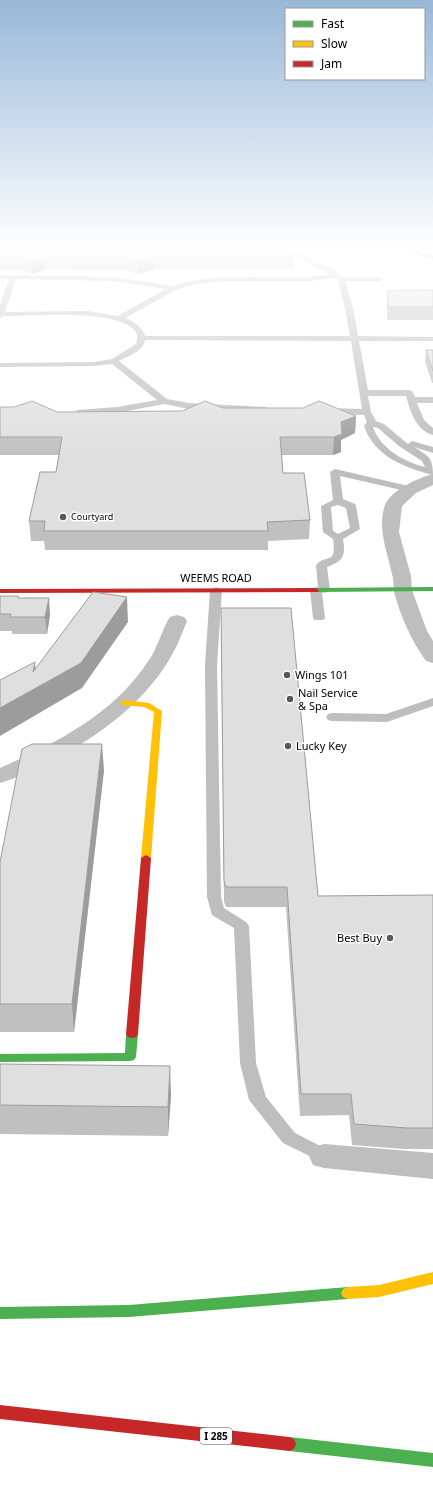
<svg xmlns="http://www.w3.org/2000/svg" width="433" height="1500" font-family="'Noto Sans',sans-serif">
<style>
.lines{fill:none;stroke-linecap:round;stroke-linejoin:round}
.lane{fill:#bebebe;fill-rule:evenodd}
.street{fill:#bebebe;fill-rule:evenodd}
.fast{fill:#4caf50;fill-rule:evenodd}
.slow{fill:#ffc107;fill-rule:evenodd}
.jam{fill:#c62828;fill-rule:evenodd}
.wall{fill:#c0c0c0}
.shaded-wall{fill:#9c9c9c}
.building{fill:#dfdfdf;stroke:#9c9c9c}
.poi-dot{fill:#595959;stroke:#fff;stroke-width:1.5}
.labels{text-anchor:middle;stroke-width:3;stroke-linejoin:round;paint-order:stroke}
.far-poi-label{font-size:9px;fill:#000;stroke:#fff;text-anchor:start}
.shield{fill:#fff;stroke:#4c4c4c;stroke-width:1}
.shield-label{font-size:10px;font-weight:bold;fill:#000}
.street-label{font-size:11px;fill:#000;stroke:#fff}
.poi-label{font-size:11px;fill:#000;stroke:#fff;text-anchor:start}
</style>
<rect width="100%" height="100%" fill="#fff"/>
<g class="lines">
<!-- lane -->
<g class="lane">
<path d="M276,246H284L333,269L342,277H381V281H345L353,308L358,336L433,337V341H359L368,390H409L412,391L415,397H433V403H417L424,420L433,428V435C416,431 410,410 406,396H368L371,412L376,421L384,424L408,444L412,441L433,447V453L414,447C428,456 433,457 433,475C405,468 374,456 364,426L367,422L364,415L329,414L325,411L329,408L362,409L351,341L145,340C143,352 128,356 119,361L167,399L189,403L266,407L267,409L266,411L263,412L189,409L164,404L117,413L80,415L76,412L77,410L117,407L157,400L112,364L94,366L0,367V363L94,362L112,359L136,344C137,340 138,336 136,332C119,308 32,316 4,316L0,318V305L9,279H0V275L112,277L173,286L191,281L221,277H310L330,275ZM335,278L338,281L345,308L350,336H145C143,327 133,321 125,318L176,290L192,285L221,281H310ZM16,279L112,281L166,289L118,316L88,311L5,312ZM373,427L378,428L399,446L422,461L425,467C404,462 380,448 373,427Z"/>
<path d="M335,469L413,487L415,489L410,492L340,476L343,499L355,504L356,506L360,529L343,539C346,557 343,561 327,567L330,590L328,592L322,593L325,618L323,620H315L313,618L310,590L312,588L318,587L316,565C326,553 337,566 333,539L323,532L321,506L333,500L330,472ZM338,505L346,508L350,528L338,534L333,531L331,507Z"/>
<path d="M216,587L222,590L217,665L221,897L224,908L246,922L249,926L256,1063L266,1097L295,1133L330,1151L333,1156L330,1161L324,1163L283,1143L249,1100L240,1063L234,928L212,915L207,897L205,665L210,590Z"/>
<path d="M433,698V706L387,722L332,721L328,720L326,717L328,714L332,713L386,714Z"/>
</g>
<!-- street -->
<g class="street">
<path d="M433,474V485L416,493L402,506L399,532L411,576L412,590L427,631L433,641V663L426,661C411,640 401,617 394,592C393,586 394,580 392,574C387,551 377,528 385,505C391,490 418,478 433,474Z"/>
<path d="M177,615L184,617L187,621C183,630 180,640 175,649C149,700 100,736 50,761C34,769 18,778 0,783V768C52,745 108,717 142,670C147,663 153,655 156,647C161,637 164,626 170,617Z"/>
<path d="M324,1144L433,1153V1179L324,1168L313,1165L309,1156L313,1147Z"/>
</g>
<!-- fast -->
<g class="fast">
<path d="M392,246H399L433,256V259Z"/>
<path d="M433,587V591L315,592L311,590L315,588Z"/>
<path d="M132,1030L136,1031L138,1034L136,1057L134,1060L130,1061L0,1062V1054L125,1053L126,1034L128,1031Z"/>
<path d="M348,1287L353,1289L355,1293L353,1297L348,1299L129,1317L0,1319V1307L129,1305Z"/>
<path d="M289,1437L433,1453V1467L289,1451L284,1449L282,1444L284,1439Z"/>
</g>
<!-- slow -->
<g class="slow">
<path d="M124,700L149,703L162,711L151,858L146,861L141,858L154,712L144,707L121,705L120,703Z"/>
<path d="M433,1272V1284L379,1297L348,1299L343,1297L341,1293L343,1289L348,1287L379,1285Z"/>
</g>
<!-- jam -->
<g class="jam">
<path d="M315,588L319,590L318,592L0,593V589Z"/>
<path d="M146,855L151,858L138,1034L136,1037L132,1038L128,1037L126,1034L141,858Z"/>
<path d="M0,1405L289,1437L294,1439L296,1444L294,1449L289,1451L0,1419Z"/>
</g>
</g>
<!-- wall -->
<g class="wall">
<path d="M0,246L293,252V265L292,269H154L138,274L126,270L46,269L33,274L18,270H0Z"/>
<path d="M433,290V320H387V304L388,291Z"/>
<path d="M426,350H433V383H432L425,362Z"/>
<path d="M0,407L57,412L182,411L223,408L356,416L355,433L341,440V452L333,455H281L283,473L310,520L309,539L268,541V550H45L44,541H31L29,521L56,472L59,455H0Z"/>
<path d="M0,596H18V598L50,615L47,634H12V631H0Z"/>
<path d="M221,626L318,896L433,895V1149H404L352,1145L349,1115L300,1116L286,907H226L224,902Z"/>
<path d="M104,770L74,1032H0V862Z"/>
<path d="M0,1064L171,1095L168,1136L0,1134Z"/>
</g>
<!-- shaded-wall -->
<g class="shaded-wall">
<path d="M293,252V265L292,269L293,256Z"/>
<path d="M154,256V269L138,274L137,261Z"/>
<path d="M45,257L46,269L33,274L32,261Z"/>
<path d="M356,416L355,433L341,440V452L333,455L334,437L341,422Z"/>
<path d="M127,597L128,622L82,688L0,736V708L35,662L37,687Z"/>
<path d="M49,598L50,615L47,634L45,617Z"/>
<path d="M102,744L104,770L74,1032L72,1004Z"/>
<path d="M170,1066L171,1095L168,1136V1107Z"/>
</g>
<!-- building -->
<g class="building">
<path d="M0,246H273L293,252V256H154L137,261L126,258L45,257L32,261L17,257H0Z"/>
<path d="M433,290V307H388V291Z"/>
<path d="M426,350H433V371Z"/>
<path d="M32,401L57,412L182,411L205,401L223,408H303L319,401L356,416L341,422L342,434L334,437H280L283,473H304L310,520L267,522L268,531H44L45,521H29L40,472H56L62,437H0V407H14Z"/>
<path d="M93,592L127,597L81,663L0,708V680L35,662L33,672Z"/>
<path d="M0,596H18V598H49L45,617H10L11,614H0Z"/>
<path d="M221,608H291L318,896L433,895V1128H407L354,1124L351,1094H301L287,887H226L224,881Z"/>
<path d="M32,744H102L72,1004H0V862L22,749Z"/>
<path d="M0,1064L170,1066L168,1107L0,1105Z"/>
</g>
<!-- sky -->
<linearGradient id="sky" x2="0" y2="1"><stop stop-color="#97b8d8"/><stop offset="0.54" stop-color="#fff"/><stop offset="1" stop-color="#fff" stop-opacity="0"/></linearGradient>
<rect width="433" height="456" fill="url(#sky)"/>
<!-- markers -->
<g class="poi-dot">
<circle cx="63" cy="517" r="4"/>
<circle cx="287" cy="675" r="4"/>
<circle cx="290" cy="699" r="4"/>
<circle cx="288" cy="746" r="4"/>
<circle cx="390" cy="938" r="4"/>
</g>
<g class="labels">
<!-- far-poi labels -->
<g class="far-poi-label">
<text x="71" y="520">Courtyard</text>
</g>
<!-- shield labels -->
<rect class="shield" x="200" y="1428" width="32" height="16" rx="3"/>
<g class="shield-label">
<text x="216" y="1440">I 285</text>
</g>
<!-- street labels -->
<g class="street-label">
<text x="216" y="582">WEEMS ROAD</text>
</g>
<!-- poi labels -->
<g class="poi-label">
<text x="295" y="679">Wings 101</text>
<text x="298" y="697">Nail Service<tspan x="298" dy="13">&amp; Spa</tspan></text>
<text x="296" y="750">Lucky Key</text>
<text x="382" y="942" text-anchor="end">Best Buy</text>
</g>
</g>
<!-- legend -->
<rect x="285" y="8" width="140" height="72" fill="#ffffff" stroke="#999999"/>
<rect x="293" y="21" width="20" height="6" fill="#4caf50" stroke="#999999"/>
<text x="321" y="28" font-size="12" fill="#000000">Fast</text>
<rect x="293" y="41" width="20" height="6" fill="#ffc107" stroke="#999999"/>
<text x="321" y="48" font-size="12" fill="#000000">Slow</text>
<rect x="293" y="61" width="20" height="6" fill="#c62828" stroke="#999999"/>
<text x="321" y="68" font-size="12" fill="#000000">Jam</text>
</svg>
